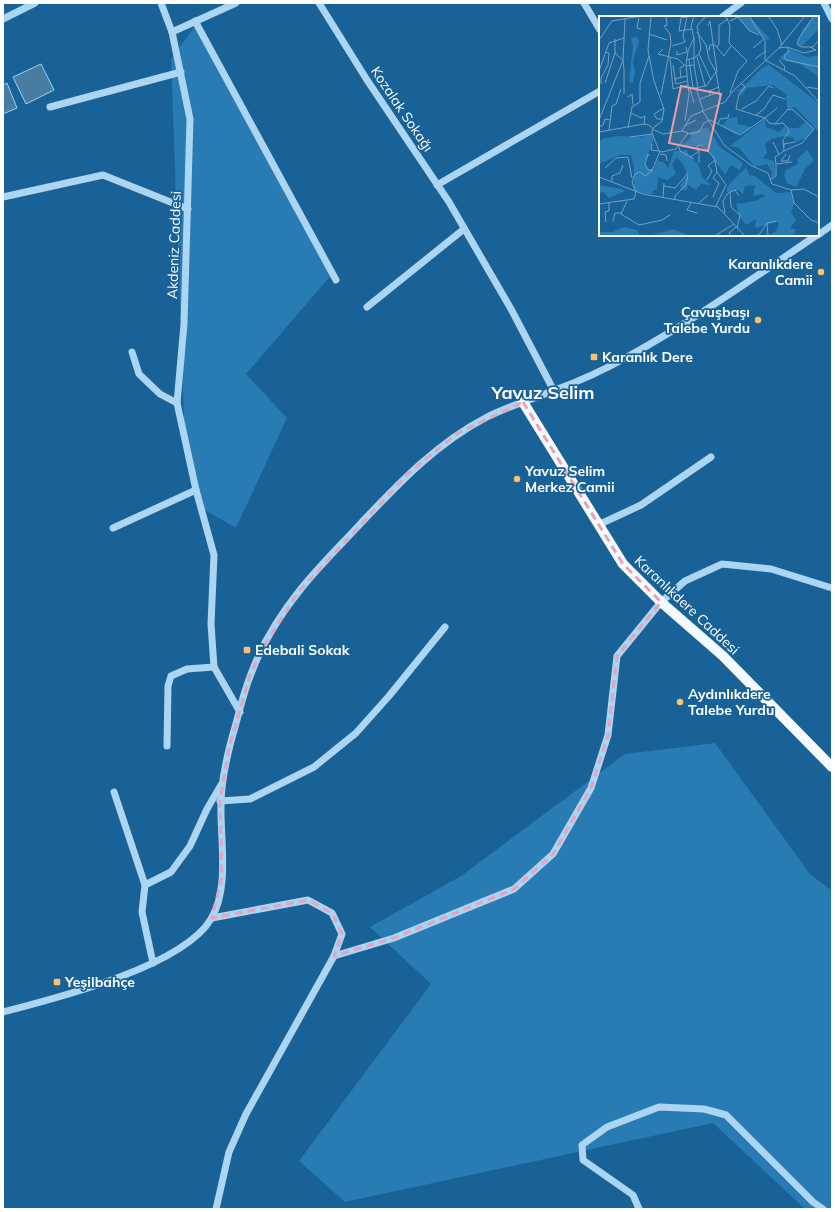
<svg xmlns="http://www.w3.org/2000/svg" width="835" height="1212" font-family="Mulish,sans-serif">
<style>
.green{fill:#287bb3}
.water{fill:#497ca1;stroke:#9ed2f3}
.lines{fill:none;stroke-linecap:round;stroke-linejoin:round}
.minor{stroke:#abd5f1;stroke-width:7}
.major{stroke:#f5faff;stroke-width:10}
.marked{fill:none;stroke:#e7a3bd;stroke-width:3;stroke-dasharray:8 5;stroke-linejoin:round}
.poi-dot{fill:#ffbe6b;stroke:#186297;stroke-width:1.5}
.labels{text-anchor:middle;stroke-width:3.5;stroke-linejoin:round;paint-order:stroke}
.street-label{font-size:14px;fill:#fff;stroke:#186297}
.poi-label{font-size:14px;font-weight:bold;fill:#fff;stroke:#186297;text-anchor:start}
.district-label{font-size:18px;font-weight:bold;fill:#fff;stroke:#186297}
.inset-road{fill:none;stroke:#74a1c1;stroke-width:1}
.view{fill:#ed9e9e;fill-opacity:0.15;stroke:#ed9e9e;stroke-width:2}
.inset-edge{fill:none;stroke:#fff;stroke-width:2}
</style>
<rect width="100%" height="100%" fill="#186297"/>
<!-- green -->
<g class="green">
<path d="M195,26L334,272L246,374L287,418L236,528L198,506L185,443L171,59Z"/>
<path d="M715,743L810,874L832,891V1209H805L713,1123L345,1202L299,1161L431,984L370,927L461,876L625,754Z"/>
</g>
<!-- water -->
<g class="water">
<path d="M41,64L54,90L26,104L13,77Z"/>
<path d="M7,83L17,108L3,114V85Z"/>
</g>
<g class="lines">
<!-- minor -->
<g class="minor">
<path d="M161,3L172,32L190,119L184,324L177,403L196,490L214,555L211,624L214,667L240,712"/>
<path d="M319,3L367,80L449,202L511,309L554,391"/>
<path d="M584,3L600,30"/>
<path d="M824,3L832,19"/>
<path d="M722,17L741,3"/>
<path d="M3,19L35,3"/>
<path d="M195,21L336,280"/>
<path d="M172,32L236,3"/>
<path d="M50,107L181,72"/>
<path d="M437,185L600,91"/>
<path d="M3,197L103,175L188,209"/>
<path d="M818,235L832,225"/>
<path d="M367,307L464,229"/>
<path d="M132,352L139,374L160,394L177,403"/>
<path d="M598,525L641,505L711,457"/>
<path d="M113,528L196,490"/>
<path d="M167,746L168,686L171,676L187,669L214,667"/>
<path d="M114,792L145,885L142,912L153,963"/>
<path d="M220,801L250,799L314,767L356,733L389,696L445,627"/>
<path d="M145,885L171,872L190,846L207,809L221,785"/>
<path d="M212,918L308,900L332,913L342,934L334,956L246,1114L229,1152L216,1209"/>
<path d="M334,956L394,938L514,889L553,854L591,788L608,735L617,656L661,602L685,581L722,564L771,569L832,588"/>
<path d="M3,1012C57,998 182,967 211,919C230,888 220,839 221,805C221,779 228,751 235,727C240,709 244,691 251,674C262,644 280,615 300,590C319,566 341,545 362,522C400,482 437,443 487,417C509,406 533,399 555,390C580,381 604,370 627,357C693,321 755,277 817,235"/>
<path d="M639,1209L633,1195L583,1160L582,1145L607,1127L659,1107L704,1109L726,1115L813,1202L823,1209"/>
</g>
<!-- major -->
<path class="major" d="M523,402L623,564L661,602L723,656L832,767"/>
</g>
<!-- marked area -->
<path class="marked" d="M523,402L623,564L661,602L617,656L608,735L591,788L553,854L514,889L394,938L334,956L342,934L332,913L308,900L212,918L222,877L220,801L229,748L250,675L265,644L299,591L411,471L458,433Z"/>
<!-- markers -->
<g class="poi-dot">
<circle cx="821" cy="272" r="4"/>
<circle cx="758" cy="320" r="4"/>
<rect x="590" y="353" width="8" height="8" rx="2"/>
<circle cx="517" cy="479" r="4"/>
<rect x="243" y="646" width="8" height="8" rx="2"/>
<circle cx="680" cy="702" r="4"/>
<rect x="53" y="978" width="8" height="8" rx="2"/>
</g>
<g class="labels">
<!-- street labels -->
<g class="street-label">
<text transform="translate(402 109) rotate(56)" y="5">Kozalak Sokağı</text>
<text transform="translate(174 245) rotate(-88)" y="5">Akdeniz Caddesi</text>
<text transform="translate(687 605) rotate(43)" y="5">Karanlıkdere Caddesi</text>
</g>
<!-- poi labels -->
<g class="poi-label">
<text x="813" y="269" text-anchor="end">Karanlıkdere<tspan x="813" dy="16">Camii</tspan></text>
<text x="750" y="317" text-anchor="end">Çavuşbaşı<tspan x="750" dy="16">Talebe Yurdu</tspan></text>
<text x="602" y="362">Karanlık Dere</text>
<text x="525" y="476">Yavuz Selim<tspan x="525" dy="16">Merkez Camii</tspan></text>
<text x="255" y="655">Edebali Sokak</text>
<text x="688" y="699">Aydınlıkdere<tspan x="688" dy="16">Talebe Yurdu</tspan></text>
<text x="65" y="987">Yeşilbahçe</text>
</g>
<!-- district labels -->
<g class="district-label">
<text x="543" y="399">Yavuz Selim</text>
</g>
</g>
<!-- overview -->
<g transform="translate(599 16)">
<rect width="220" height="220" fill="#186297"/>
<path d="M137,0H150L171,23L167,24L159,17L151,16ZM215,0H220V13L202,31L198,28L204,13ZM38,21L40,25L34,45L36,56L34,67L30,66L34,29L32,22ZM190,33L208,41L220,39V61L201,48L180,43ZM170,49L220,87V116L196,91L188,93L187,78L174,69L148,72L142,81L141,75L133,76L142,73L163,52ZM138,101L139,108L152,111L145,117L137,118L123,110L130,102ZM166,103L167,111L180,116L186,110L191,116L190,112H199L207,106L215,113L208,122L196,126L195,122L186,120L172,123L166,128L168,137L164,142L175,145L176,159L172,163L173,156L168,148L156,151L140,132L131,130ZM104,112H109L121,131L144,147L141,154L132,149L126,159L105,130H87L85,128L93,121L90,117ZM53,118L55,123L46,146L48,153L55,154L58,145L65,146L69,152L75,135L88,134L90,140L99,148L103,160L111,169L102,168L97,174L89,169L88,174H82L81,169L88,160L86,152L78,141L73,148L77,158L68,164L59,161L58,174H54L53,178L42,177L35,174V151L32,139H21L0,148V126L3,123L18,120L41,121ZM208,134L215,144L206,153L197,171L188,167L185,159L187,154L199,148L198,143ZM147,151L150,159L156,160L177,177L192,176L195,189L192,196L197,204L192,210V213H197L194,220H168L177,215L180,208L178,206L156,212L157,203L147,209L140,200L137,188L156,185L166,180L164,178L154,180L156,169L146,170L144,178L139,174L128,176V171ZM0,169L23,173L26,175L10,182L4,176L0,177ZM24,211L38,214L41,220H0V216H14ZM74,213L91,220L53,218L64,216Z" fill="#287bb3"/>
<path class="inset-road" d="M91,0L82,2L80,15L93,13M127,0L131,10L130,27L148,45L139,55L131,77M150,0L166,25V44L196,60L220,86M169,0L178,13L183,29M215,0L200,22L198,28L202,31H214L220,24M40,1L38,12L42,13M131,5L139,1L151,15L160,19M109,10L111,5L118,56M50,18L68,24M16,23V37L24,44L25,53V78M0,24L13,5L42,0M73,30L86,26L84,20L88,1M118,31L120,28V9L129,3M188,31L190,35L185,40L187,44L220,51M154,32L165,23M180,32L188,31L205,37L217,34L211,31M64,33L59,38L79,43L85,49M78,35V39L88,36L87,31M110,35L111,29H116L125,40L132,30M100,38L112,64M71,41L74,73L89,69M98,41L106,70M156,43L167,35M87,44L95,42L100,38L102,32L98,10L107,0M90,44L94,72M180,44L186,51L185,54M74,49L77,68L88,65M95,49V22M87,50L95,49L99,72M0,55L10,27L25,22M117,56L121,80L120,89M82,62L81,52L86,49M75,63L88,60M6,67L16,37M142,67L146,71L140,78L137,93L166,102L178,92M2,68V62L9,49L10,37L7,36M208,71L220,73M97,72L104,94M90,73L107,70L117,56L110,43L107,29L98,16M91,73L95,87M62,79L72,27L71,18L65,10L68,9L67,0M111,80L110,75L120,71M29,81L33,78L34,89M101,83L120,76M143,93L157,85L170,70L174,72M103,94L125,129L153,150L169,157L173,168L192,174L195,187L212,204L220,207M32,97L42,102L46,100L45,108M157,99L165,93L174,79L186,83M64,103H58L55,98L65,92M0,104L24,44L26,3M86,105L90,78L87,49L89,35L95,22L92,10L95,0M119,108L121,103L129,102L130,98M85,110L97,104M0,111L4,109L6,103L11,104M29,112L33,91L41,86V67L50,40M10,114L13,90L17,88L22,73M83,115L92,100L126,86L134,75L180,32L206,0M0,116L45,108L50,109L55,114L58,115L64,118L83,115L89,117L77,133L63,136L60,135L53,117V115L54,113V112L63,105L65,93L55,65L49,34L52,0M88,118L100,116L105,107L111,104L141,119L166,102L170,107L176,108L184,107L189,112L190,116L184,124L185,135L203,127L215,113L193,93L188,94L176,108M31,121L53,118M174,126L180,138M53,128L52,134L60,135M80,131L81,135L95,143M185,131V128L196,126M61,138L67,139L68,145M187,138L182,145H189L191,139M51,140L49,138L46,148L49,154H53M91,141L99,136L98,130L102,129L113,139L116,144L109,150L113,155L108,164M116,144L118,156L127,169L117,190M100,147V134M177,148L176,141L185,135M6,152L17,142L29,141L33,162M0,161L44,178L119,191L146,220M171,164L177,160V148L193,146M13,165V160L21,157L24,149M65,170L76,172L89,157M192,174L205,173L220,181M131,176L132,191L141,199L138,212M64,181L65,167M114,181L120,167L114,162L118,156M76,184V180L87,169L89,159M28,185L22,198L40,209L63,204L71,199M92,187L88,194L98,197M100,187L109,179M0,188L35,183L37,176L33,166L36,158L41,156L46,160L53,155L61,135M126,197L124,185L129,177L136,174L140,180M14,205L16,197H22M7,206L6,196L10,195V187M117,219L135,208M132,220L130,217L137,211M154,220L160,219L168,207M169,220L168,207L177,205"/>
<path class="view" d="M82,70L122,78L109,135L70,127Z"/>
<rect width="220" height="220" class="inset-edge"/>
</g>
<!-- border -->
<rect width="835" height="1212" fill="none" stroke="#ffffff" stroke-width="8"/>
</svg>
